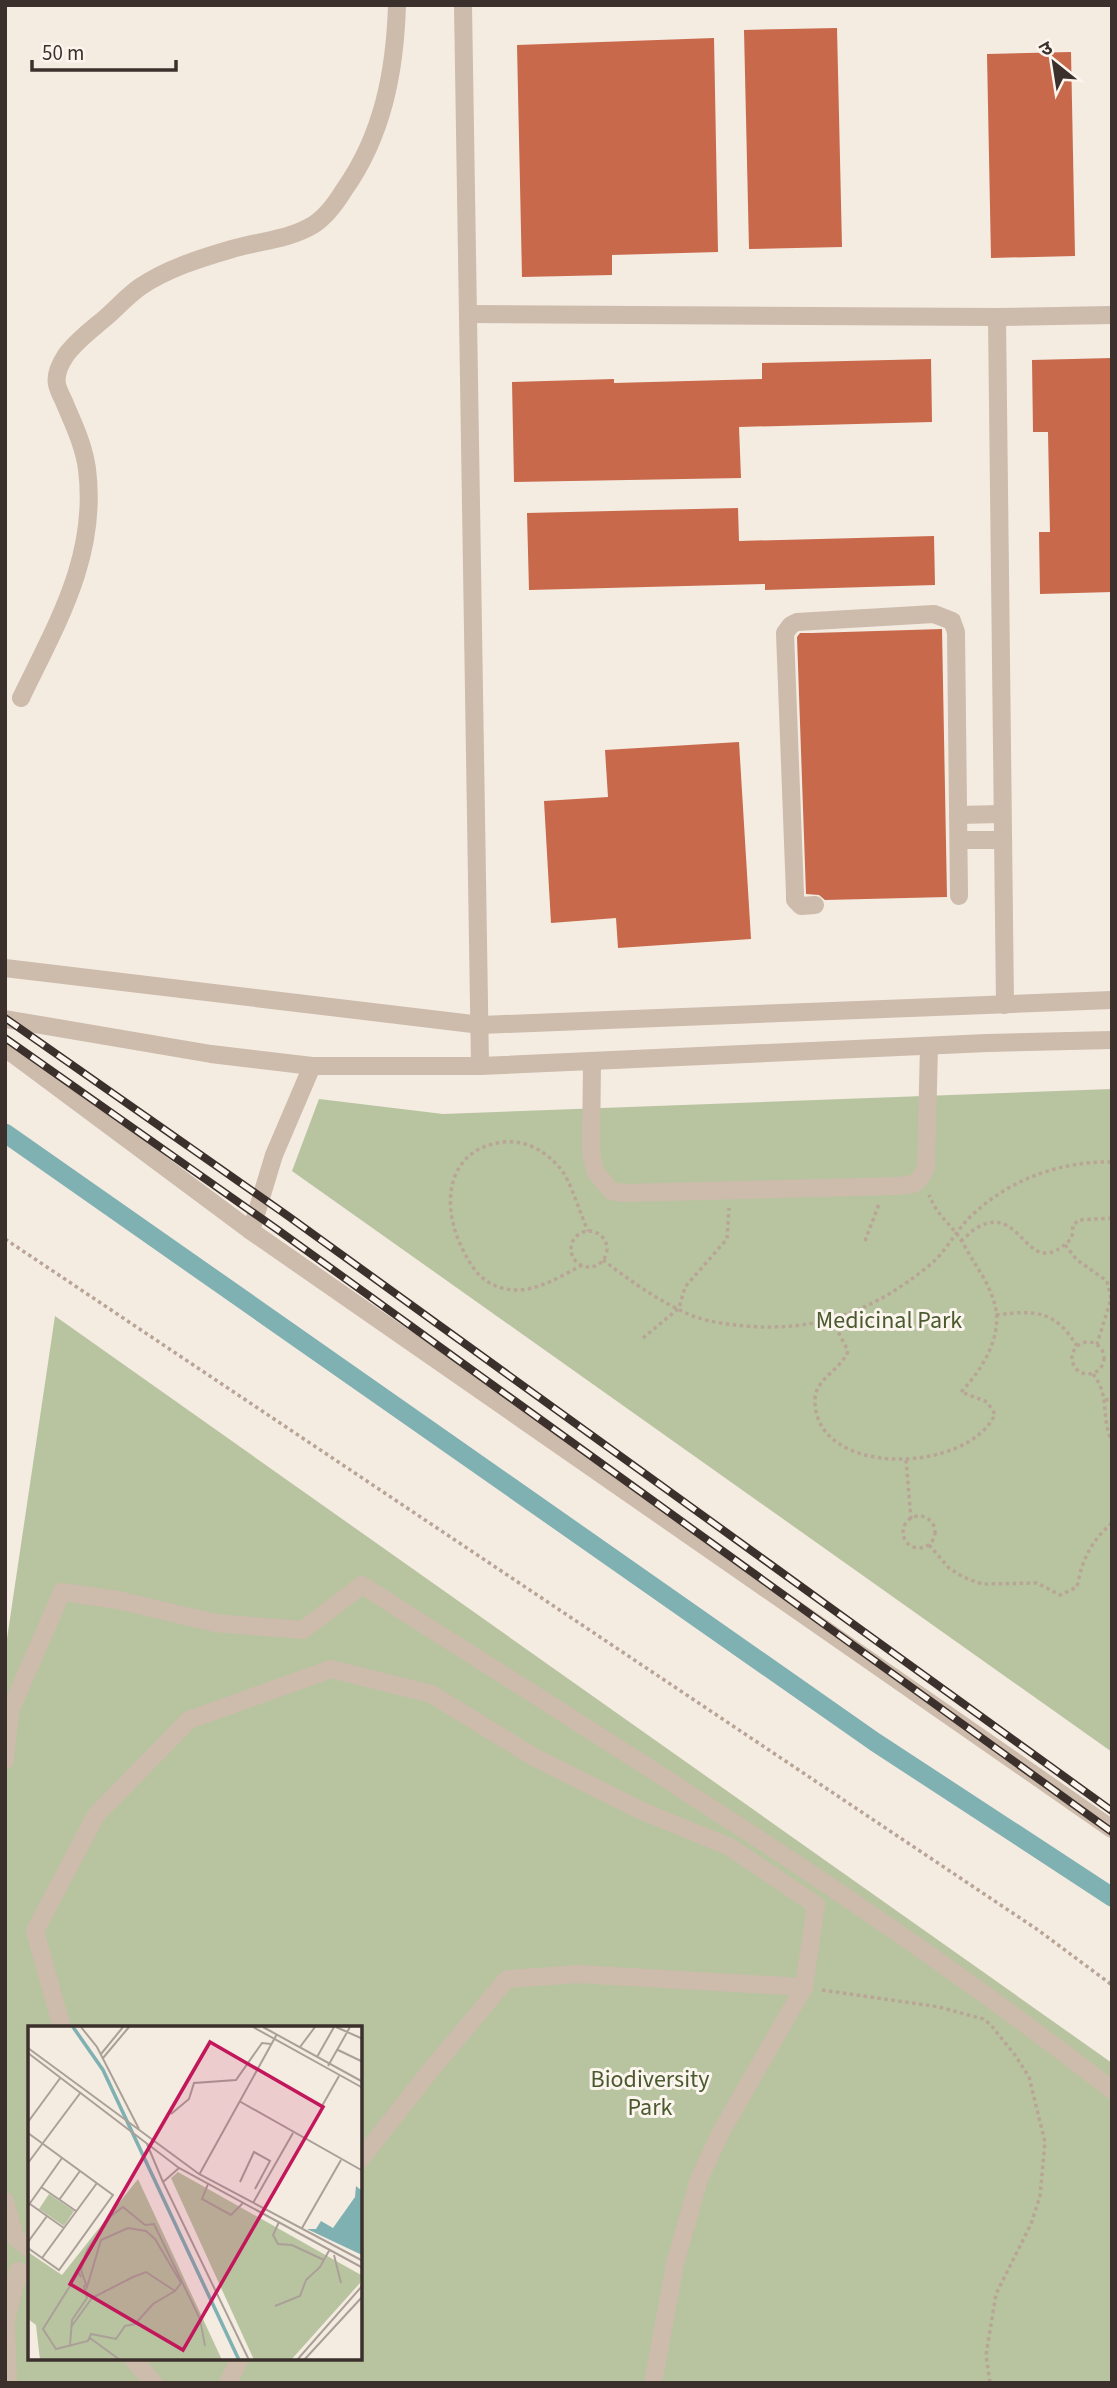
<svg xmlns="http://www.w3.org/2000/svg" width="1117" height="2388" font-family="'Source Sans 3','Noto Sans Devanagari',sans-serif">
<style>
.green{fill:#b8c4a0;fill-rule:evenodd}
.lines{fill:none;stroke-linecap:round;stroke-linejoin:round}
.canal{stroke:#7fb0b2;stroke-width:19}
.building{fill:#c8694b}
.path{stroke:#b9a596;stroke-width:3.5;stroke-dasharray:3.5 3.5;stroke-linecap:butt}
.minor{stroke:#cdbbac;stroke-width:18}
.rail-casing{stroke:#3b302b;stroke-width:8}
.rail{stroke:#fbf5ee;stroke-width:5;stroke-dasharray:16;stroke-linecap:butt}
.labels{text-anchor:middle;stroke-width:6;stroke-linejoin:round;paint-order:stroke}
.park-label{font-size:24px;fill:#4a5a2e;stroke:#fbf5ee}
.inset-river{fill:none;stroke:#7fb0b2;stroke-width:3.5}
.inset-road{fill:none;stroke:#aaa098;stroke-width:2}
.view{fill:#c2185b;fill-opacity:0.15;stroke:#c2185b;stroke-width:3.5}
.inset-edge{fill:none;stroke:#3b302b;stroke-width:3.5}
</style>
<rect width="100%" height="100%" fill="#f4ebe1"/>
<!-- green -->
<g class="green">
<path d="M1112,1089V1752L292,1171L319,1099L443,1114Z"/>
<path d="M55,1316L1112,2063V2383H5V1652ZM30,2028H360V2358H30Z"/>
</g>
<g class="lines">
<!-- canal -->
<path class="canal" d="M5,1133L875,1742L1112,1897"/>
</g>
<!-- building -->
<g class="building">
<path d="M837,28L842,247L749,249L744,30Z"/>
<path d="M714,38L718,252L612,255V275L522,277L517,45Z"/>
<path d="M1071,52L1075,256L991,258L987,54Z"/>
<path d="M1112,358V592L1040,594L1039,532H1050L1048,432H1033L1032,360Z"/>
<path d="M931,359L932,422L739,427L741,478L514,482L512,382L614,379V383L762,379V363Z"/>
<path d="M738,508L739,541L934,536L935,585L765,590V584L529,590L527,513Z"/>
<path d="M942,629L947,897L825,900L819,895L806,894L797,637L800,633H812Z"/>
<path d="M739,742L751,939L618,948L616,918L551,923L544,801L608,797L605,750Z"/>
</g>
<g class="lines">
<!-- path -->
<g class="path">
<circle cx="589" cy="1249" r="18"/>
<path d="M5,1239L1038,1930L1112,1985"/>
<path d="M865,1241L879,1204"/>
<path d="M961,1241C966,1237 972,1230 978,1227C1025,1202 1025,1286 1072,1238L1073,1225L1079,1220L1112,1218"/>
<path d="M1065,1245L1077,1260L1107,1281L1111,1299L1097,1344"/>
<path d="M603,1260C629,1280 657,1300 688,1314C706,1322 726,1324 745,1326C819,1332 874,1311 931,1264C945,1252 955,1233 968,1219C1006,1181 1058,1161 1112,1162"/>
<path d="M582,1265C558,1278 530,1296 502,1288C480,1282 471,1266 462,1248C440,1204 447,1148 504,1142C527,1140 545,1151 560,1168C570,1179 581,1216 588,1231"/>
<path d="M996,1315C1035,1310 1055,1310 1077,1346"/>
<path d="M832,1320L848,1351C841,1370 816,1378 815,1399C813,1479 969,1474 995,1414L987,1402L961,1392C982,1370 1003,1336 995,1305C991,1289 982,1275 974,1262C968,1253 963,1242 957,1234C945,1219 937,1214 929,1195"/>
<path d="M643,1338L679,1308L685,1287L727,1239L729,1208"/>
<circle cx="1088" cy="1358" r="16"/>
<path d="M1093,1374C1111,1397 1100,1416 1112,1442"/>
<path d="M1105,1400L1112,1399"/>
<path d="M906,1460L911,1519"/>
<circle cx="919" cy="1532" r="16"/>
<path d="M929,1545L949,1568L963,1577L982,1584L1037,1583L1060,1595L1077,1587C1082,1560 1091,1541 1112,1523"/>
<path d="M822,1990L939,2007L983,2019L990,2024L1015,2055L1029,2077L1045,2142L1040,2196L1031,2224L996,2294L986,2355L990,2383"/>
</g>
<!-- minor -->
<g class="minor">
<path d="M463,5L480,1066"/>
<path d="M469,314L997,317L1112,315"/>
<path d="M997,317L1005,1005"/>
<path d="M21,698C57,623 98,556 87,469C84,446 74,425 65,404C63,398 58,391 57,384C55,374 60,364 66,355C76,341 91,330 104,319C116,309 127,296 140,287C166,269 201,258 232,249C259,241 288,240 313,225C326,217 336,203 344,190C383,135 395,71 397,5"/>
<path d="M958,815L1002,814"/>
<path d="M959,840H1003"/>
<path d="M815,905L801,906L795,900V894L785,633L791,625L797,622L934,614L952,621L956,632L959,896"/>
<path d="M5,968L481,1025L1112,1000"/>
<path d="M5,1019L211,1054L312,1066H480L987,1043L1112,1040"/>
<path d="M5,1048L251,1231"/>
<path d="M592,1061L591,1152L595,1171L611,1191L624,1193L895,1186C914,1185 919,1185 926,1167L929,1046"/>
<path d="M312,1066L274,1155L251,1231L1112,1829"/>
<path d="M5,1760L10,1711L62,1592L118,1600L215,1623L303,1630L362,1585C615,1747 874,1904 1112,2090"/>
<path d="M62,2028L35,1931L96,1815L189,1720L331,1669L431,1694L534,1757L642,1811L730,1847L816,1905L804,1987L578,1974L507,1979L434,2066L360,2160"/>
<path d="M5,2201L15,2237L30,2249"/>
<path d="M132,2358L154,2383"/>
<path d="M8,2383L6,2320L18,2271L30,2276"/>
<path d="M228,2383L240,2358"/>
<path d="M653,2383L675,2264L699,2179L721,2132L804,1987"/>
</g>
<defs>
<g id="rail">
<path d="M5,1018L288,1216L1112,1811"/>
<path d="M5,1038L278,1230L1112,1832"/>
</g>
</defs>
<!-- rail casing -->
<use href="#rail" class="rail-casing"/>
<!-- rail -->
<use href="#rail" class="rail"/>
</g>
<g class="labels">
<!-- park labels -->
<g class="park-label">
<text x="889" y="1328">Medicinal Park</text>
<text x="650" y="2087">Biodiversity<tspan x="650" dy="28">Park</tspan></text>
</g>
</g>
<!-- overview -->
<g transform="translate(28 2026)">
<rect width="334" height="334" fill="#f4ebe1"/>
<path d="M150,146L333,249L332,257L263,334H226L143,152ZM110,153L194,334H12L8,299L0,293V226L34,249ZM21,168L46,185L36,200L11,183Z" fill="#b8c4a0"/>
<path d="M328,160L334,165V229L279,203H288L293,195L305,202L327,171Z" fill="#7fb0b2"/>
<path class="inset-river" d="M45,1L75,44L211,334"/>
<path class="inset-road" d="M53,1L69,21L111,103M225,1L335,62M235,1L335,56M308,1L335,13M272,21L287,1M0,22L171,148L335,235M310,24L333,35M0,27L151,142L335,242M73,28L95,1M289,31L306,1M75,32L101,1M300,40L322,1M211,75L335,145M294,80L311,50M143,88L161,73L166,57L208,54L234,17L243,18M0,96L33,51M0,107L85,169L31,244L0,222M119,118L135,156M0,137L53,66M151,142L135,156L221,334M171,149L249,8M212,156L226,126L242,135L227,163M180,158L174,173L203,189L215,177M13,161L48,185M31,174L52,145M225,177L265,107M2,178L36,202M0,180L34,132M251,196L245,209L250,218L264,219L296,234M274,202L313,134M0,216L19,190M306,229L313,257M14,232L69,157M53,251L51,247L47,252L15,303L28,323L60,315L63,308L88,313L97,300L107,298L125,278L147,265M247,280L272,270L278,254L292,241L302,223M43,301L64,272L105,251L118,246L147,265L153,257L127,213L118,205L100,202L73,214L59,261L53,244L59,224L83,190L95,181L117,199L126,198L172,293L177,320M62,312L92,334M42,319L44,294L59,272L56,259M269,334L335,259M276,334L335,270"/>
<path class="view" d="M182,16L295,81L155,324L42,258Z"/>
<rect width="334" height="334" class="inset-edge"/>
</g>
<!-- border -->
<rect width="1117" height="2388" fill="none" stroke="#3b302b" stroke-width="14"/>
<!-- north arrow -->
<g transform="translate(1054 63) rotate(330)" stroke="#fbf5ee" stroke-width="5" paint-order="stroke">
<path d="M0-5L12 26L0 18L-12 26Z" fill="#3b302b"/>
<text y="-10" font-size="19" font-weight="bold" text-anchor="middle" fill="#3b302b">उ</text>
</g>
<!-- scale -->
<path d="M32 60v10h144v-10" fill="none" stroke="#3b302b" stroke-width="3.5"/>
<text x="42" y="60" font-size="21" fill="#3b302b" stroke="#fbf5ee" stroke-width="5" paint-order="stroke">50 m</text>
</svg>
